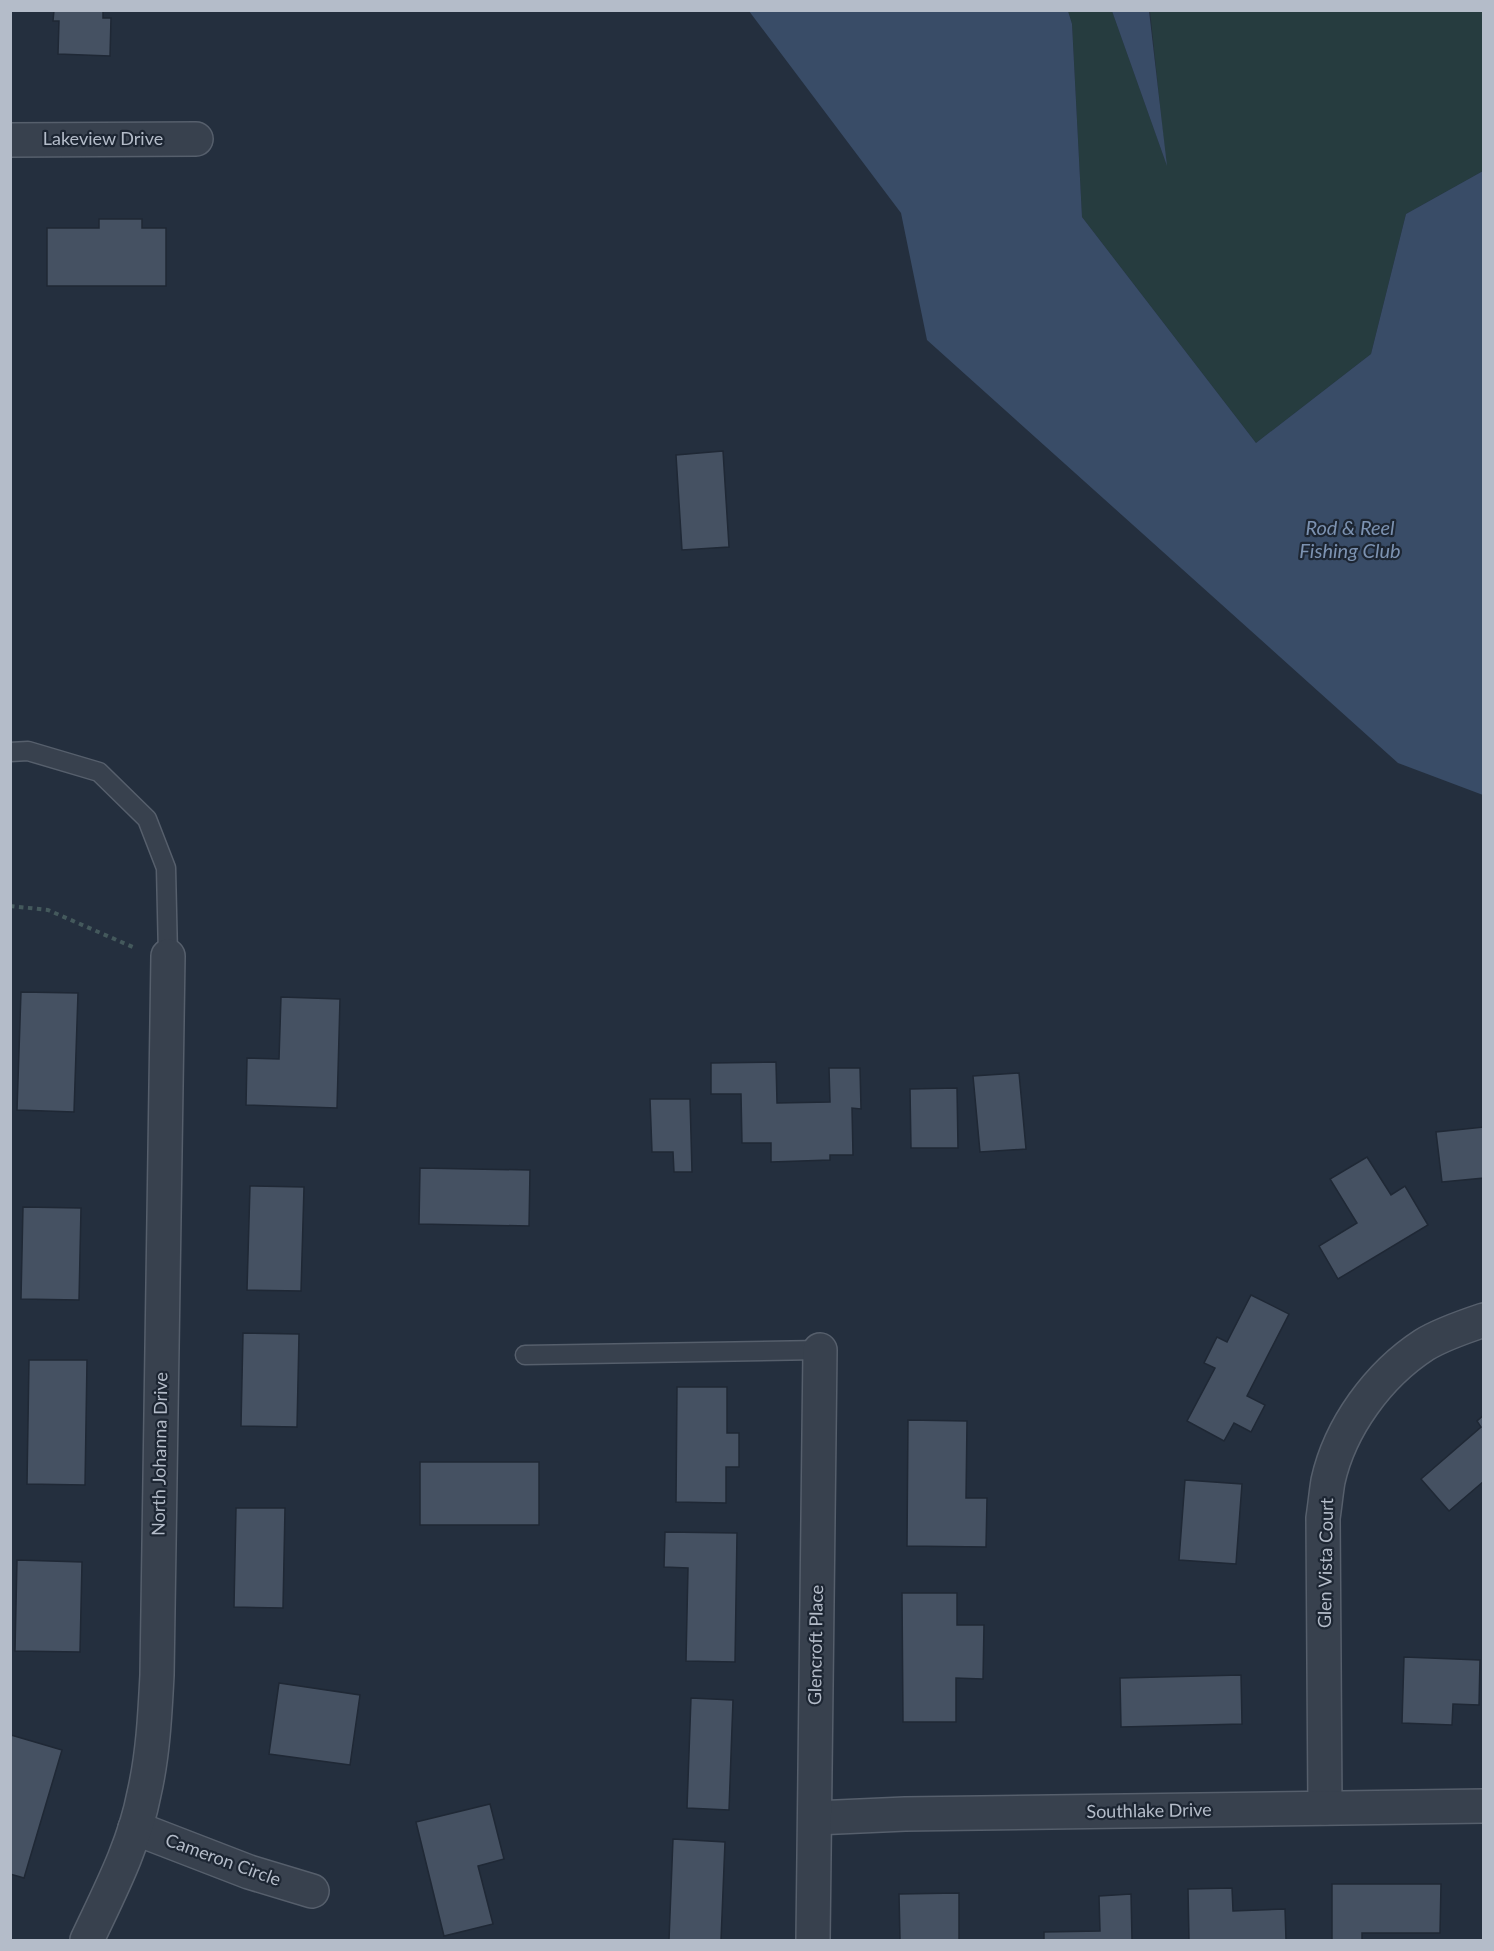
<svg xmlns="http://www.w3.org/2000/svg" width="1494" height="1951" font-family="Lato,sans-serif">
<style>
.green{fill:#263c3f}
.water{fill:#394c67}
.building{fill:#455162;stroke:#1f2835;stroke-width:1.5}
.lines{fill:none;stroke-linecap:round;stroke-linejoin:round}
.service-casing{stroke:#565f6c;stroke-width:21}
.minor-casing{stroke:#565f6c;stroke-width:36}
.path{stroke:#44595c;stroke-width:4;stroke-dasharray:4.5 4.5;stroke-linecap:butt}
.service{stroke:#38414e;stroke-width:18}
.minor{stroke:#38414e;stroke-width:33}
.labels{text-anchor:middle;stroke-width:4.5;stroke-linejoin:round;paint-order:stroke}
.street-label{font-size:18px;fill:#b4bcc9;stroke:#1d2633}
.water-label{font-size:20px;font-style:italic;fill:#7c92b1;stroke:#1d2633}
</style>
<rect width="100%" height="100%" fill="#242f3e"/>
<!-- green -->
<path class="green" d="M1068,11H1112L1166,163L1150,11H1483V171L1406,214L1371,354L1256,443L1082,217L1072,24Z"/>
<!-- water -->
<g class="water">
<path d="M749,11H1068L1072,24L1082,217L1256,443L1371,354L1406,214L1483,171V795L1398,763L927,340L901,213Z"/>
<path d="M1112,11H1149L1167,166Z"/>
</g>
<!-- building -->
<g class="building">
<path d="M54,10H103V18H111L110,56L58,54L59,21H53Z"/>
<path d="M99,219H142V228H166V286H47V228H99Z"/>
<path d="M723,451L729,547L682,550L676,455Z"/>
<path d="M21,992L78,993L74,1112L17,1110Z"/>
<path d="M281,997L340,999L337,1108L246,1105L247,1058L279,1059Z"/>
<path d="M776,1062L777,1103L830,1102L829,1068H860L861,1109L852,1108L853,1155H830V1160L771,1162V1143H742L741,1094H711V1063Z"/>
<path d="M1019,1073L1026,1149L980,1152L973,1076Z"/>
<path d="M957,1088L958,1148H911L910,1089Z"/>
<path d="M650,1099H690L692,1172H674L673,1152H652Z"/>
<path d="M1484,1127V1178L1442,1182L1436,1132Z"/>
<path d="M1367,1157L1391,1195L1405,1186L1428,1225L1338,1279L1319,1246L1357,1223L1330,1179Z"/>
<path d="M420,1168L530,1170L529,1226L419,1224Z"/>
<path d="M250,1186L304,1187L301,1291L247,1290Z"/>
<path d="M23,1207L81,1208L79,1300L21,1299Z"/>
<path d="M1251,1295L1289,1314L1247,1396L1265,1405L1251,1432L1234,1423L1224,1441L1187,1421L1215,1368L1204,1363L1217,1337L1227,1342Z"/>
<path d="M243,1333L299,1334L297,1427L241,1426Z"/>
<path d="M29,1360H87L85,1485L27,1484Z"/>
<path d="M677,1387H727V1433H739V1467H726V1503L676,1502Z"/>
<path d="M1484,1415V1481L1449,1511L1421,1479L1481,1427L1477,1421Z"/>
<path d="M908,1420L967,1421L966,1498H987L986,1547L907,1546Z"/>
<rect x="420" y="1462" width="119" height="63"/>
<path d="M1185,1480L1242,1484L1236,1564L1179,1560Z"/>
<path d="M236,1508H285L283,1608L234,1607Z"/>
<path d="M665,1532L737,1533L735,1662L686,1661L688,1568L664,1567Z"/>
<path d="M17,1560L82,1562L80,1652L15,1651Z"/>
<path d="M902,1593H957V1625H984L983,1679L956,1678V1722H903Z"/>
<path d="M1404,1657L1480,1660L1479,1705L1453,1704L1452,1725L1402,1723Z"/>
<path d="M1241,1675L1242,1724L1121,1727L1120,1678Z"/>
<path d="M279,1683L360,1695L350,1765L269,1754Z"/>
<path d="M691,1698L733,1700L729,1810L687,1808Z"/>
<path d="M11,1735L62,1750L24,1878L10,1874Z"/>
<path d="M490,1804L504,1859L478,1866L493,1924L444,1936L416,1822Z"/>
<path d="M673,1839L725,1842L721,1940H669Z"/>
<path d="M1332,1884H1441L1440,1933H1362V1940H1332Z"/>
<path d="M1232,1888L1233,1911L1285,1909L1286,1940H1189L1188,1889Z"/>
<path d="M959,1893V1940H900L899,1894Z"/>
<path d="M1131,1894L1132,1940H1044V1932L1100,1931L1099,1896Z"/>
</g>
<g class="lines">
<defs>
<g id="service">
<path d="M10,752L28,751L99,772L147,819L166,868L168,956"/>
<path d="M525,1355L820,1350"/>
</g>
<g id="minor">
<path d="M10,140L196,139"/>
<path d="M1325,1808L1323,1518C1325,1505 1326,1493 1328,1481C1340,1427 1378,1375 1424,1345C1440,1335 1466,1326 1484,1320"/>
<path d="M815,1818L905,1814L1484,1806"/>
<path d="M135,1828L249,1872L312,1891"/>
<path d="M87,1940C109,1893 134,1846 144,1794C153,1755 155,1714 157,1675L168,956"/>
<path d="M813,1940L820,1350"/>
</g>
</defs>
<!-- service casing -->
<use href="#service" class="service-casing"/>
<!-- minor casing -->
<use href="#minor" class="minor-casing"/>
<!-- path -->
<path class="path" d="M10,906L48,910L135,948"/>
<!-- service -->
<use href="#service" class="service"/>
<!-- minor -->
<use href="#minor" class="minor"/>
</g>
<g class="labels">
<!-- street labels -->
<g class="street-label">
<text x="103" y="145">Lakeview Drive</text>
<text transform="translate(160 1454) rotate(-89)" y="6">North Johanna Drive</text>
<text transform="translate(1326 1563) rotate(-89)" y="6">Glen Vista Court</text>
<text transform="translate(816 1645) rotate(-89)" y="6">Glencroft Place</text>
<text transform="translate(1149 1811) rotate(-1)" y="6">Southlake Drive</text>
<text transform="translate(223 1860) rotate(20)" y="6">Cameron Circle</text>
</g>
<!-- water labels -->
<g class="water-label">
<text x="1350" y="535">Rod &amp; Reel<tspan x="1350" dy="23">Fishing Club</tspan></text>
</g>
</g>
<!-- border -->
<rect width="1494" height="1951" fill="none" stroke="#b4bcc9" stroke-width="24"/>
</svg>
